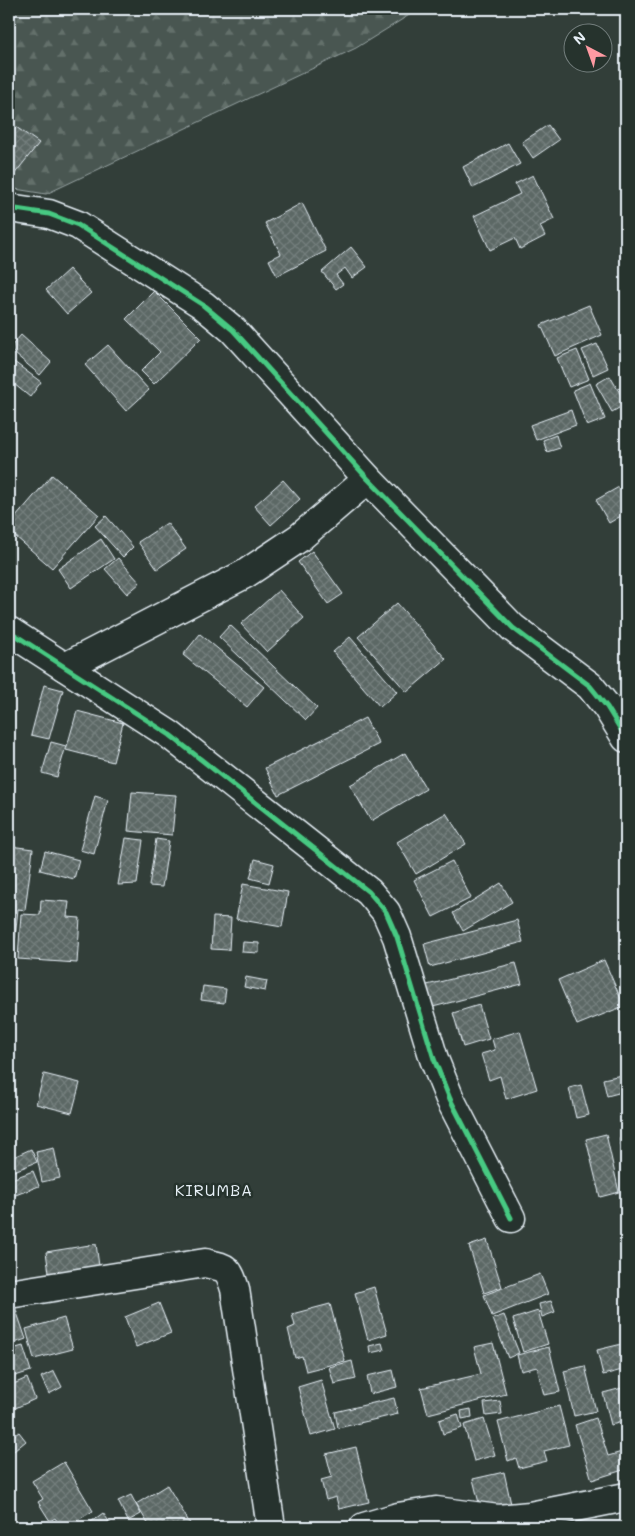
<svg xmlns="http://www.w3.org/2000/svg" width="635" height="1536" font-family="Mali,sans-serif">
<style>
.forest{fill:url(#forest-firs);stroke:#98a4a4}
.building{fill:url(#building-cross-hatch);stroke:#e8f1f8}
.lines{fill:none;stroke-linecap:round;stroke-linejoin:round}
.minor-casing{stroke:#e8f1f8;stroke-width:31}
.minor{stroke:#26332d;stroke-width:28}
.cycleway-casing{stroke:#26332d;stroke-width:8}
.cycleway{stroke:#46c982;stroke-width:5}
.labels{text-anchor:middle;stroke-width:5;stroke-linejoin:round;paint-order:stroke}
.quarter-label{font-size:16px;letter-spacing:1px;fill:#e8f1f8;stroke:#26332d}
</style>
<defs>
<pattern id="forest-firs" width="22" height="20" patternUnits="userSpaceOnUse" patternTransform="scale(1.25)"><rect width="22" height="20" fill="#495651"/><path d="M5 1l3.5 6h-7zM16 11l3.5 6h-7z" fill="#636f6b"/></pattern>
<pattern id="building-cross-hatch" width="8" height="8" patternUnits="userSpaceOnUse" patternTransform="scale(1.25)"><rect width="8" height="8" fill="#5c6865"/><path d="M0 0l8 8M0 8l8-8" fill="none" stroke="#737e7c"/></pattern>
</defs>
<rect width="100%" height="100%" fill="#323e39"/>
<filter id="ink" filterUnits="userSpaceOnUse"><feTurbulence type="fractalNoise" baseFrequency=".02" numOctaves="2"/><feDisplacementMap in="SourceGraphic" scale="10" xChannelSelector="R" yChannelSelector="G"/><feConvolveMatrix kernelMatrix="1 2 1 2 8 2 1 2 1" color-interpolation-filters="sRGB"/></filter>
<g filter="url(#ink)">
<!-- forest -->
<path class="forest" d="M9,9H419L356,48L46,194L9,188Z"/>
<!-- building -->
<g class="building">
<path d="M548,125L559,140L533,158L522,142Z"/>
<path d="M16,127L39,143L9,181V131L12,135Z"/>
<path d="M508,143L520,164L473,188L463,167Z"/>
<path d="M533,175L554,219L540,226L545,236L520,249L515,238L490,250L474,216L520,194L515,184Z"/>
<path d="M302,203L326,251L277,276L269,260L281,254L265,223Z"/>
<path d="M351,247L367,267L352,278L345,268L336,275L343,284L336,289L322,272Z"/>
<path d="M69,269L91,293L67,314L46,290Z"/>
<path d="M154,291L201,338L154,384L141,371L160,352L126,319Z"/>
<path d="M589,305L602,335L555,356L541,325Z"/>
<path d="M21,335L51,362L40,375L9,349Z"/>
<path d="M597,344L608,368L593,375L582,350Z"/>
<path d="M108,345L149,390L126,411L85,365Z"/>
<path d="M577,350L589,379L569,387L557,358Z"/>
<path d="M10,359L41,382L30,397L9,380Z"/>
<path d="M610,376L626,404L612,412L596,384Z"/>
<path d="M590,383L605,419L587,426L573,390Z"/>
<path d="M571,410L576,425L536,440L530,425Z"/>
<path d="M556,435L560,448L547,452L543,440Z"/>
<path d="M52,475L99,515L52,568L9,531V525Z"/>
<path d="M283,480L300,499L271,525L254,506Z"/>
<path d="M626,483V513L609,523L596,500Z"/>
<path d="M106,516L133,547L123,557L95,526Z"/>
<path d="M167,523L186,549L157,569L138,542Z"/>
<path d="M101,539L114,559L71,588L58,569Z"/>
<path d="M312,551L343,594L328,604L298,562Z"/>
<path d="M118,558L140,583L127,594L105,569Z"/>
<path d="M279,590L304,618L267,652L241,624Z"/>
<path d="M397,603L446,659L407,692L358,637Z"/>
<path d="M230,625L317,708L306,720L219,637Z"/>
<path d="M200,634L264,687L247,707L183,655Z"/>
<path d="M350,637L397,692L380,707L333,652Z"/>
<path d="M44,685L63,690L49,739L31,735Z"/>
<path d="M77,711L123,723L113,762L66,750Z"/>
<path d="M365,718L379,744L278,795L265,768Z"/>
<path d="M51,742L66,746L57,777L42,773Z"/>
<path d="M405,753L426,789L371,821L350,785Z"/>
<path d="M132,792L176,795L172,835L128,831Z"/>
<path d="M95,796L108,800L94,854L80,850Z"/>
<path d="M446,813L466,844L416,874L397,842Z"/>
<path d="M126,838L143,840L137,884L118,885Z"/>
<path d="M156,839L169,841L162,887L149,886Z"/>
<path d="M10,846L33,849L25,910L18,909L15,938L9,937Z"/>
<path d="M45,851L79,860L74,879L40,870Z"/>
<path d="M255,859L274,864L269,883L250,878Z"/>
<path d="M452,861L471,898L433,917L414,880Z"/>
<path d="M501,883L512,902L463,931L453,913Z"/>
<path d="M243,884L288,892L282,927L236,919Z"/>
<path d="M41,900L69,902L67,917L80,918L77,963L18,959L21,914L40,915Z"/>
<path d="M213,917L231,918L229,950L211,949Z"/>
<path d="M517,920L523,942L430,967L424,944Z"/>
<path d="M243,942L259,943V953L242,952Z"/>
<path d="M604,960L624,1006L577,1025L558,980Z"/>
<path d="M516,963L522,984L429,1008L423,986Z"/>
<path d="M246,977L267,981L265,991L244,987Z"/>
<path d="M203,986L226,989L224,1003L201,1000Z"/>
<path d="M479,1005L489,1039L463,1047L453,1013Z"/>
<path d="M520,1031L537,1089L506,1099L500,1076L489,1080L481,1054L495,1050L492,1039Z"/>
<path d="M44,1074L80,1083L72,1113L36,1104Z"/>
<path d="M626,1074V1091L607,1096L603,1079Z"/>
<path d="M581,1085L589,1115L576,1118L569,1088Z"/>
<path d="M606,1134L619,1192L600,1197L586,1139Z"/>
<path d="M626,1137V1159L619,1139Z"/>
<path d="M54,1148L60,1178L42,1182L36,1152Z"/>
<path d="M31,1149L37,1162L9,1173V1159Z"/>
<path d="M33,1171L39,1186L13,1196L9,1180Z"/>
<path d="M623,1215H626V1232Z"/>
<path d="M487,1240L502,1287L484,1293L469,1246Z"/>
<path d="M96,1244L100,1273L50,1280L46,1252Z"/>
<path d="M540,1274L548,1294L492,1316L484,1295Z"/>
<path d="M374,1287L387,1334L368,1340L355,1293Z"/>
<path d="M551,1301L555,1312L542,1317L539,1304Z"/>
<path d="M159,1303L171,1333L136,1347L125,1317Z"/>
<path d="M14,1304L26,1339L9,1345V1305Z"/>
<path d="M330,1304L345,1361L306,1371L302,1356L295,1358L288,1329L295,1326L292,1314Z"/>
<path d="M538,1311L548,1344L523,1352L513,1319Z"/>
<path d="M504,1315L519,1353L508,1358L493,1319Z"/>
<path d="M64,1318L73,1349L34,1359L26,1329Z"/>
<path d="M382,1343L384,1350L370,1353L369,1346Z"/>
<path d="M493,1343L506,1394L428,1414L421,1388L481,1374L474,1347Z"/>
<path d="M626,1343V1369L603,1375L597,1350Z"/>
<path d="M23,1346L31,1371L9,1378V1350Z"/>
<path d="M549,1347L560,1392L544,1395L537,1367L521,1371L517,1355Z"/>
<path d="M352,1361L356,1379L334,1384L329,1367Z"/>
<path d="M585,1366L596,1411L574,1416L564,1371Z"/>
<path d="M393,1370L397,1387L370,1394L367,1376Z"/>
<path d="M54,1371L62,1387L49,1394L41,1377Z"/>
<path d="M27,1378L35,1399L9,1411V1386Z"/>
<path d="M321,1380L335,1429L311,1436L298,1387Z"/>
<path d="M626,1387V1421L611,1425L603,1393Z"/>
<path d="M394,1398L398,1414L338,1428L335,1412Z"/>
<path d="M500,1401L502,1414L486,1416L484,1403Z"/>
<path d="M559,1406L569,1445L544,1451L547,1461L519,1468L516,1458L508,1461L498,1422Z"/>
<path d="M471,1409L472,1417L462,1419L461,1411Z"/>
<path d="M458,1414L462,1428L443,1434L439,1420Z"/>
<path d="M596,1418L608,1456L622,1452L626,1469L592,1480L575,1425Z"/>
<path d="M484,1419L495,1455L474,1461L464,1425Z"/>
<path d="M19,1432L26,1441L9,1455V1439Z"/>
<path d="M356,1447L369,1502L339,1509L336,1497L326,1500L321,1480L332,1477L326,1454Z"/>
<path d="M64,1462L93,1511L66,1527H61L55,1518L50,1521L38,1502L43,1499L32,1481Z"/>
<path d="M504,1472L511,1504L481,1511L473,1479Z"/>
<path d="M167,1485L192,1527H150L136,1504Z"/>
<path d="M131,1495L141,1514L128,1521L118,1501Z"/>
<path d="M103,1513L113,1527H84Z"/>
</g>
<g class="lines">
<defs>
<g id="minor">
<path d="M9,208L49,214L78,225L203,305L233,330L368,479L513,628L590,686L607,707L626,738"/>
<path d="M9,631L170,735L369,892L386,912L397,937L434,1059L450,1099L511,1218"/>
<path d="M65,667L245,574L299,538L368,479"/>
<path d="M9,1294L205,1263C227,1268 228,1267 235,1289L271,1527"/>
<path d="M364,1527L398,1517L436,1511L498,1519L530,1516L626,1497"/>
</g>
</defs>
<!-- minor casing -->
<use href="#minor" class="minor-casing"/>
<!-- minor -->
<use href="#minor" class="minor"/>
<defs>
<g id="cycleway">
<path d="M9,208L49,214L78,225L203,305L233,330L368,479L513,628L590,686L607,707L626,738"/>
<path d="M9,631L170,735L369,892L386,912L397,937L434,1059L450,1099L511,1218"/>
</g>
</defs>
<!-- cycleway casing -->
<use href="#cycleway" class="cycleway-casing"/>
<!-- cycleway -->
<use href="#cycleway" class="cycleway"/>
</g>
</g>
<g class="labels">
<!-- quarter labels -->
<g class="quarter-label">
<text x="214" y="1196">KIRUMBA</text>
</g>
</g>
<!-- margin -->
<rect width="635" height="1536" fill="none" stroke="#26332d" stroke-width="30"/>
<rect x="15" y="15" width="605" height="1506" fill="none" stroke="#e8f1f8" stroke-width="2" filter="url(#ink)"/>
<!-- north arrow -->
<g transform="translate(588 48) rotate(319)"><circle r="24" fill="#26332d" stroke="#747f7e"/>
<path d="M0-4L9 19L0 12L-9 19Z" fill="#ff9aa2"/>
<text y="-8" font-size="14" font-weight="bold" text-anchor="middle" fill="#e8f1f8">N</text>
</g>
</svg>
